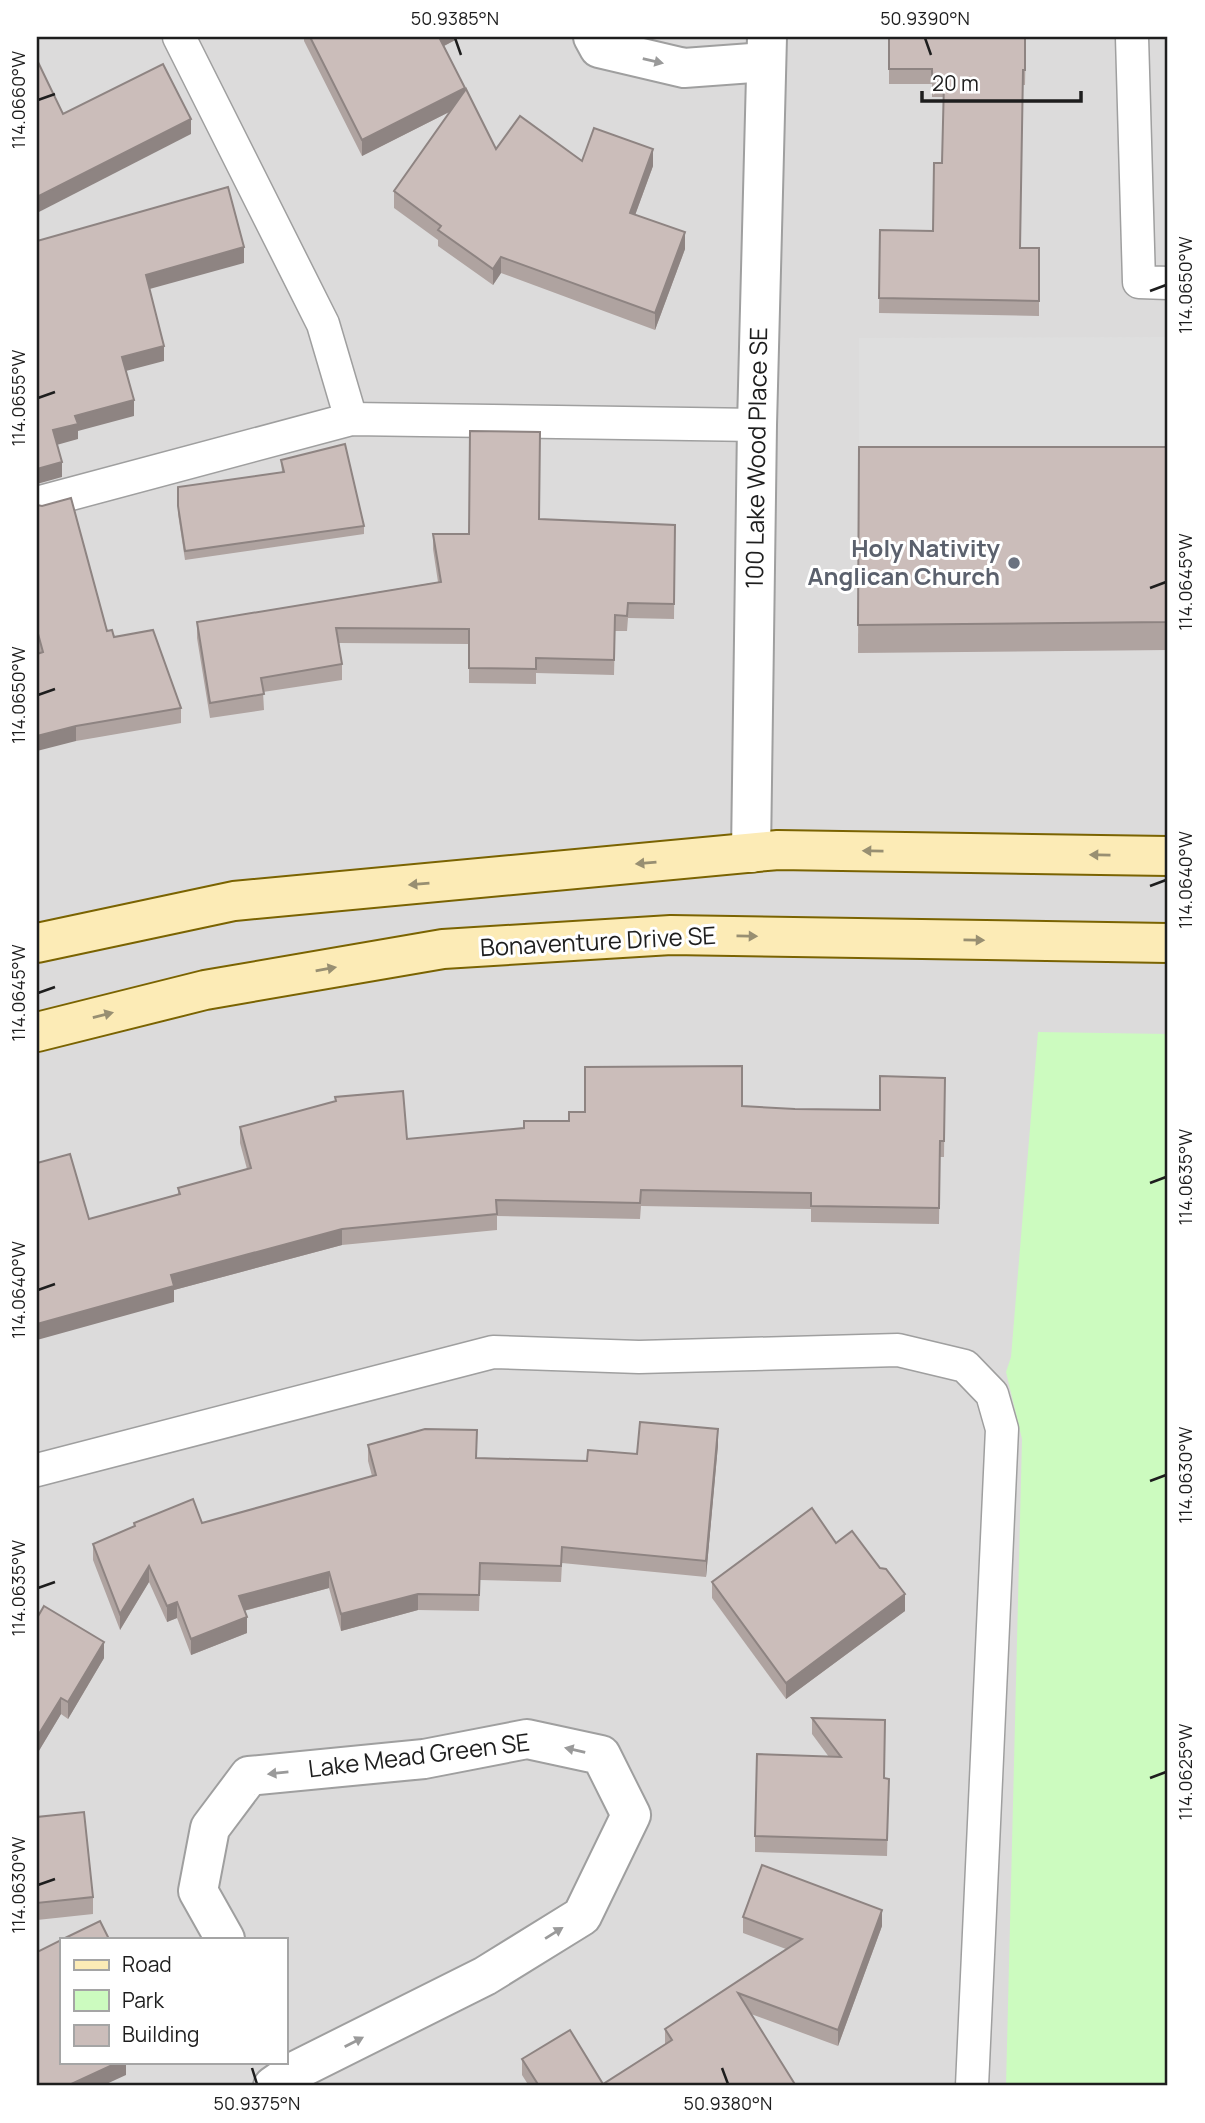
<svg xmlns="http://www.w3.org/2000/svg" width="1205" height="2123" font-family="Manrope,sans-serif">
<style>
.residential{fill:#dcdbdb;fill-rule:evenodd}
.park{fill:#ccfbbf}
.parking{fill:#dedede}
.lines{fill:none;stroke-linecap:round;stroke-linejoin:round}
.lane-casing{stroke:#9f9f9f;stroke-width:35}
.street-casing{stroke:#9f9f9f;stroke-width:42}
.secondary-casing{stroke:#7a6301;stroke-width:42}
.lane{stroke:#fff;stroke-width:32}
.street{stroke:#fff;stroke-width:38}
.secondary{stroke:#fcebb6;stroke-width:38}
.wall{fill:#afa3a0}
.shaded-wall{fill:#8e8482}
.building{fill:#cbbdba;stroke:#8e8482;stroke-width:2}
.oneway{fill:#9a9a9a}
.oneway2{fill:#988f72}
.ticks{fill:none;stroke:#1e1e1e;stroke-width:2.5}
.worship-dot{fill:#6b7280;stroke:#fff;stroke-width:2.5}
.labels{text-anchor:middle;stroke-width:6;stroke-linejoin:round;paint-order:stroke}
.street-label{font-size:24px;fill:#1e1e1e;stroke:#fff}
.worship-label{font-size:24px;font-weight:bold;fill:#5b616d;stroke:#fff;text-anchor:end}
.neatline{fill:none;stroke:#1e1e1e;stroke-width:2.5}
.ticks-label{font-size:18px;text-anchor:middle;fill:#1e1e1e}
</style>
<rect width="100%" height="100%" fill="#f0e8e4"/>
<!-- residential -->
<path class="residential" d="M37,37H1168V2086H37ZM61,1939H285V2062H61Z"/>
<!-- park -->
<path class="park" d="M1038,1032L1168,1034V2086H1006L1022,1439L1006,1372L1011,1357Z"/>
<!-- parking -->
<path class="parking" d="M1168,337V475H859V338Z"/>
<g class="lines">
<defs>
<g id="lane">
<path d="M179,37L323,324L351,419"/>
<path d="M1132,37L1139,282L1168,283"/>
<path d="M37,503L351,419L757,425"/>
<path d="M37,1470L493,1352L639,1357L898,1350L965,1366L992,1394L1002,1429L972,2086"/>
</g>
<g id="street">
<path d="M593,37L599,48L684,68L766,62"/>
<path d="M751,853L757,425L767,37"/>
<path d="M225,1939L198,1891L210,1828L249,1776L424,1759L527,1739L601,1755L631,1815L582,1916L485,1976L293,2072L273,2086"/>
</g>
<g id="secondary">
<path d="M37,943L234,901L778,850L1168,856"/>
<path d="M37,1032L205,990L443,949L671,935L1168,943"/>
</g>
</defs>
<!-- lane casing -->
<use href="#lane" class="lane-casing"/>
<!-- street casing -->
<use href="#street" class="street-casing"/>
<!-- secondary casing -->
<use href="#secondary" class="secondary-casing"/>
<!-- lane -->
<use href="#lane" class="lane"/>
<!-- street -->
<use href="#street" class="street"/>
<!-- secondary -->
<use href="#secondary" class="secondary"/>
</g>
<!-- wall -->
<g class="wall">
<path d="M304,37H459V38L444,46L465,90L496,149L582,161L653,166L635,215L685,249L655,330L501,273L493,285L438,246V240L394,208V191L451,111L362,156L304,41Z"/>
<path d="M889,37H1026L1025,85H1023L1020,248H1039V316L879,313L880,230L933,231L942,163L944,97H932V84H889Z"/>
<path d="M859,447H1168V650L858,653Z"/>
<path d="M281,460L364,526V534L185,560L178,514V487L282,472Z"/>
<path d="M37,505L107,631L114,637L181,708V723L76,741L39,653L37,645Z"/>
<path d="M539,519L675,525L674,619L628,618L627,631H615L614,675L536,673V684L469,683V644L339,643L342,664V680L263,692L264,710L210,718L197,638V622L438,582L433,549V534H469Z"/>
<path d="M945,1078L944,1157H940L939,1224L811,1222V1209L641,1206L640,1219L497,1216V1230L342,1245L174,1290V1302L89,1219L178,1194V1188L247,1169L240,1143V1127L407,1139L524,1128L569,1121L585,1112L742,1106L795,1109L880,1110Z"/>
<path d="M368,1445L477,1458L587,1461L718,1445L706,1577L562,1563L561,1582L480,1580L479,1611L418,1610L341,1631L329,1588L244,1611L247,1633L191,1655L177,1618L167,1622L149,1582L120,1630L93,1560V1544L134,1527V1523H202L372,1476L368,1461Z"/>
<path d="M836,1543L905,1611L786,1699L712,1598V1582Z"/>
<path d="M37,1618L104,1658L68,1719L61,1714L37,1754Z"/>
<path d="M812,1718L884,1778L889,1779L887,1856L755,1852V1836L829,1757L812,1734Z"/>
<path d="M37,1817L93,1897V1914L37,1920Z"/>
<path d="M743,1917L882,1926L838,2046L751,2014L796,2086H529L522,2075V2059L603,2084L665,2044V2029L786,1949L743,1933Z"/>
</g>
<!-- shaded-wall -->
<g class="shaded-wall">
<path d="M438,37H459V38L438,49Z"/>
<path d="M465,88V104L362,156V140Z"/>
<path d="M191,119V134L37,213V197Z"/>
<path d="M653,149V166L630,229V213Z"/>
<path d="M685,232V249L655,330V313Z"/>
<path d="M244,247V263L146,290V275Z"/>
<path d="M501,257V273L493,285V269Z"/>
<path d="M164,346V361L122,372V357Z"/>
<path d="M134,400V416L78,431V439L53,446V430L75,416Z"/>
<path d="M62,462V477L37,484V469Z"/>
<path d="M76,726V741L37,751V736Z"/>
<path d="M342,1229V1245L174,1290V1302L37,1340V1324L171,1275Z"/>
<path d="M718,1429V1445L706,1577V1561Z"/>
<path d="M149,1566V1582L120,1630V1614Z"/>
<path d="M329,1572V1588L239,1612V1596Z"/>
<path d="M418,1594V1610L341,1631V1614Z"/>
<path d="M905,1594V1611L786,1699V1683Z"/>
<path d="M177,1602V1618L167,1622V1606Z"/>
<path d="M247,1617V1633L191,1655V1639Z"/>
<path d="M104,1642V1658L68,1719V1702Z"/>
<path d="M61,1698V1714L37,1754V1737Z"/>
<path d="M882,1910V1926L838,2046V2030Z"/>
<path d="M119,2062H126V2075L102,2086H67Z"/>
</g>
<!-- building -->
<g class="building">
<path d="M310,37H439L465,88L362,140Z"/>
<path d="M889,37H1025V70H1023L1020,248H1039V301L879,298L880,230L933,231L934,163H942L944,82H932V69H889Z"/>
<path d="M37,60L63,114L163,64L191,119L37,197Z"/>
<path d="M466,89L496,149L520,116L582,161L594,128L653,149L630,213L685,232L655,313L501,257L493,269L438,230L441,226L394,191Z"/>
<path d="M228,187L244,247L146,275L164,346L122,357L134,400L75,416L78,424L53,430L62,462L37,469V241Z"/>
<path d="M470,431L540,432L539,519L675,525L674,604L628,603L627,616L615,615L614,660L536,658V669L469,668V629L336,628L342,664L261,678L264,694L210,703L197,622L441,582L433,534H469Z"/>
<path d="M345,444L364,526L185,551L178,506V487L284,472L281,460Z"/>
<path d="M859,447H1168V622L858,625Z"/>
<path d="M71,498L107,631L112,630L114,637L153,630L181,708L76,726L37,736V654L43,652L37,630V505L42,506Z"/>
<path d="M742,1066V1106L795,1109L880,1110V1076L945,1078L944,1141H940L939,1208L811,1206V1193L641,1190L640,1203L496,1200L497,1214L342,1229L171,1275L174,1286L37,1324V1163L70,1154L89,1219L180,1194L178,1188L251,1168L240,1127L336,1101L335,1097L403,1091L407,1139L524,1128V1121H569V1112H585V1067Z"/>
<path d="M640,1422L718,1429L706,1561L562,1547L561,1566L480,1563L479,1595L418,1594L341,1614L329,1572L239,1596L247,1617L191,1639L177,1602L167,1606L149,1566L120,1614L93,1544L135,1526L134,1523L193,1499L202,1523L376,1475L368,1445L425,1429L477,1430L476,1458L587,1461L588,1450L637,1454Z"/>
<path d="M812,1508L836,1543L852,1531L880,1568L886,1569L905,1594L786,1683L712,1582Z"/>
<path d="M44,1606L104,1642L68,1702L61,1698L37,1737V1618Z"/>
<path d="M812,1718L885,1720L884,1778L889,1779L887,1840L755,1836L757,1754L841,1757Z"/>
<path d="M84,1812L93,1897L37,1903V1817Z"/>
<path d="M762,1865L882,1910L838,2030L738,1993L796,2086H539L522,2059L570,2030L603,2084L672,2040L665,2029L802,1939L743,1917Z"/>
<path d="M100,1921L109,1939H63Z"/>
<path d="M61,1940V2062H119L67,2086H37V1952Z"/>
</g>
<!-- one-way arrows -->
<defs><path id="oneway-solid" d="M-6-.8H1V-3.2L6.5 0L1 3.2V.8H-6Z" transform="scale(1.75)"/></defs>
<g class="oneway">
<use href="#oneway-solid" transform="translate(653 61) rotate(13)"/>
<use href="#oneway-solid" transform="translate(575 1750) rotate(-167)"/>
<use href="#oneway-solid" transform="translate(278 1773) rotate(174)"/>
<use href="#oneway-solid" transform="translate(554 1933) rotate(-32)"/>
<use href="#oneway-solid" transform="translate(354 2042) rotate(-27)"/>
</g>
<g class="oneway2">
<use href="#oneway-solid" transform="translate(873 851) rotate(-179)"/>
<use href="#oneway-solid" transform="translate(1100 855) rotate(-179)"/>
<use href="#oneway-solid" transform="translate(646 863) rotate(175)"/>
<use href="#oneway-solid" transform="translate(419 884) rotate(175)"/>
<use href="#oneway-solid" transform="translate(747 936) rotate(1)"/>
<use href="#oneway-solid" transform="translate(974 940) rotate(1)"/>
<use href="#oneway-solid" transform="translate(326 969) rotate(-10)"/>
<use href="#oneway-solid" transform="translate(103 1015) rotate(-14)"/>
</g>
<!-- ticks -->
<path class="ticks" d="M455,38L461,55M925,38L931,55M38,100L55,94M1150,291L1166,285M38,398L55,392M1150,588L1166,582M38,695L55,689M1150,886L1166,880M38,993L55,987M1150,1183L1166,1177M38,1290L55,1284M1150,1481L1166,1475M38,1588L55,1582M1150,1778L1166,1772M38,1885L55,1879M252,2068L257,2084M722,2068L728,2084"/>
<!-- markers -->
<circle class="worship-dot" cx="1014" cy="563" r="7"/>
<g class="labels">
<!-- street labels -->
<g class="street-label">
<text transform="translate(757 458) rotate(-89)" y="8">100 Lake Wood Place SE</text>
<text transform="translate(598 942) rotate(-3)" y="8">Bonaventure Drive SE</text>
<text transform="translate(419 1756) rotate(-7)" y="8">Lake Mead Green SE</text>
</g>
<!-- worship labels -->
<g class="worship-label">
<text x="1000" y="557">Holy Nativity<tspan x="1000" dy="28">Anglican Church</tspan></text>
</g>
</g>
<!-- border -->
<rect width="1205" height="2123" fill="none" stroke="#ffffff" stroke-width="77"/>
<!-- legend -->
<rect x="60" y="1938" width="228" height="126" fill="#ffffff" stroke="#a5a5a5" stroke-width="2"/>
<rect x="74" y="1960" width="35" height="10" fill="#fcebb6" stroke="#a5a5a5" stroke-width="2"/>
<text x="122" y="1972" font-size="21" fill="#1e1e1e">Road</text>
<rect x="74" y="1990" width="35" height="21" fill="#ccfbbf" stroke="#a5a5a5" stroke-width="2"/>
<text x="122" y="2008" font-size="21" fill="#1e1e1e">Park</text>
<rect x="74" y="2025" width="35" height="21" fill="#cbbdba" stroke="#a5a5a5" stroke-width="2"/>
<text x="122" y="2042" font-size="21" fill="#1e1e1e">Building</text>
<!-- scale -->
<path d="M922 91v10h159v-10" fill="none" stroke="#1e1e1e" stroke-width="3.5"/>
<text x="932" y="91" font-size="21" fill="#1e1e1e" stroke="#ffffff" stroke-width="5" paint-order="stroke">20 m</text>
<rect x="38" y="38" width="1128" height="2046" class="neatline"/>
<g class="ticks-label">
<text x="455" y="25">50.9385°N</text>
<text x="925" y="25">50.9390°N</text>
<text transform="translate(19 100) rotate(-90)" y="6">114.0660°W</text>
<text transform="translate(1186 285) rotate(-90)" y="6">114.0650°W</text>
<text transform="translate(19 398) rotate(-90)" y="6">114.0655°W</text>
<text transform="translate(1186 582) rotate(-90)" y="6">114.0645°W</text>
<text transform="translate(19 695) rotate(-90)" y="6">114.0650°W</text>
<text transform="translate(1186 880) rotate(-90)" y="6">114.0640°W</text>
<text transform="translate(19 993) rotate(-90)" y="6">114.0645°W</text>
<text transform="translate(1186 1177) rotate(-90)" y="6">114.0635°W</text>
<text transform="translate(19 1290) rotate(-90)" y="6">114.0640°W</text>
<text transform="translate(1186 1475) rotate(-90)" y="6">114.0630°W</text>
<text transform="translate(19 1588) rotate(-90)" y="6">114.0635°W</text>
<text transform="translate(1186 1772) rotate(-90)" y="6">114.0625°W</text>
<text transform="translate(19 1885) rotate(-90)" y="6">114.0630°W</text>
<text x="257" y="2110">50.9375°N</text>
<text x="728" y="2110">50.9380°N</text>
</g>
</svg>
